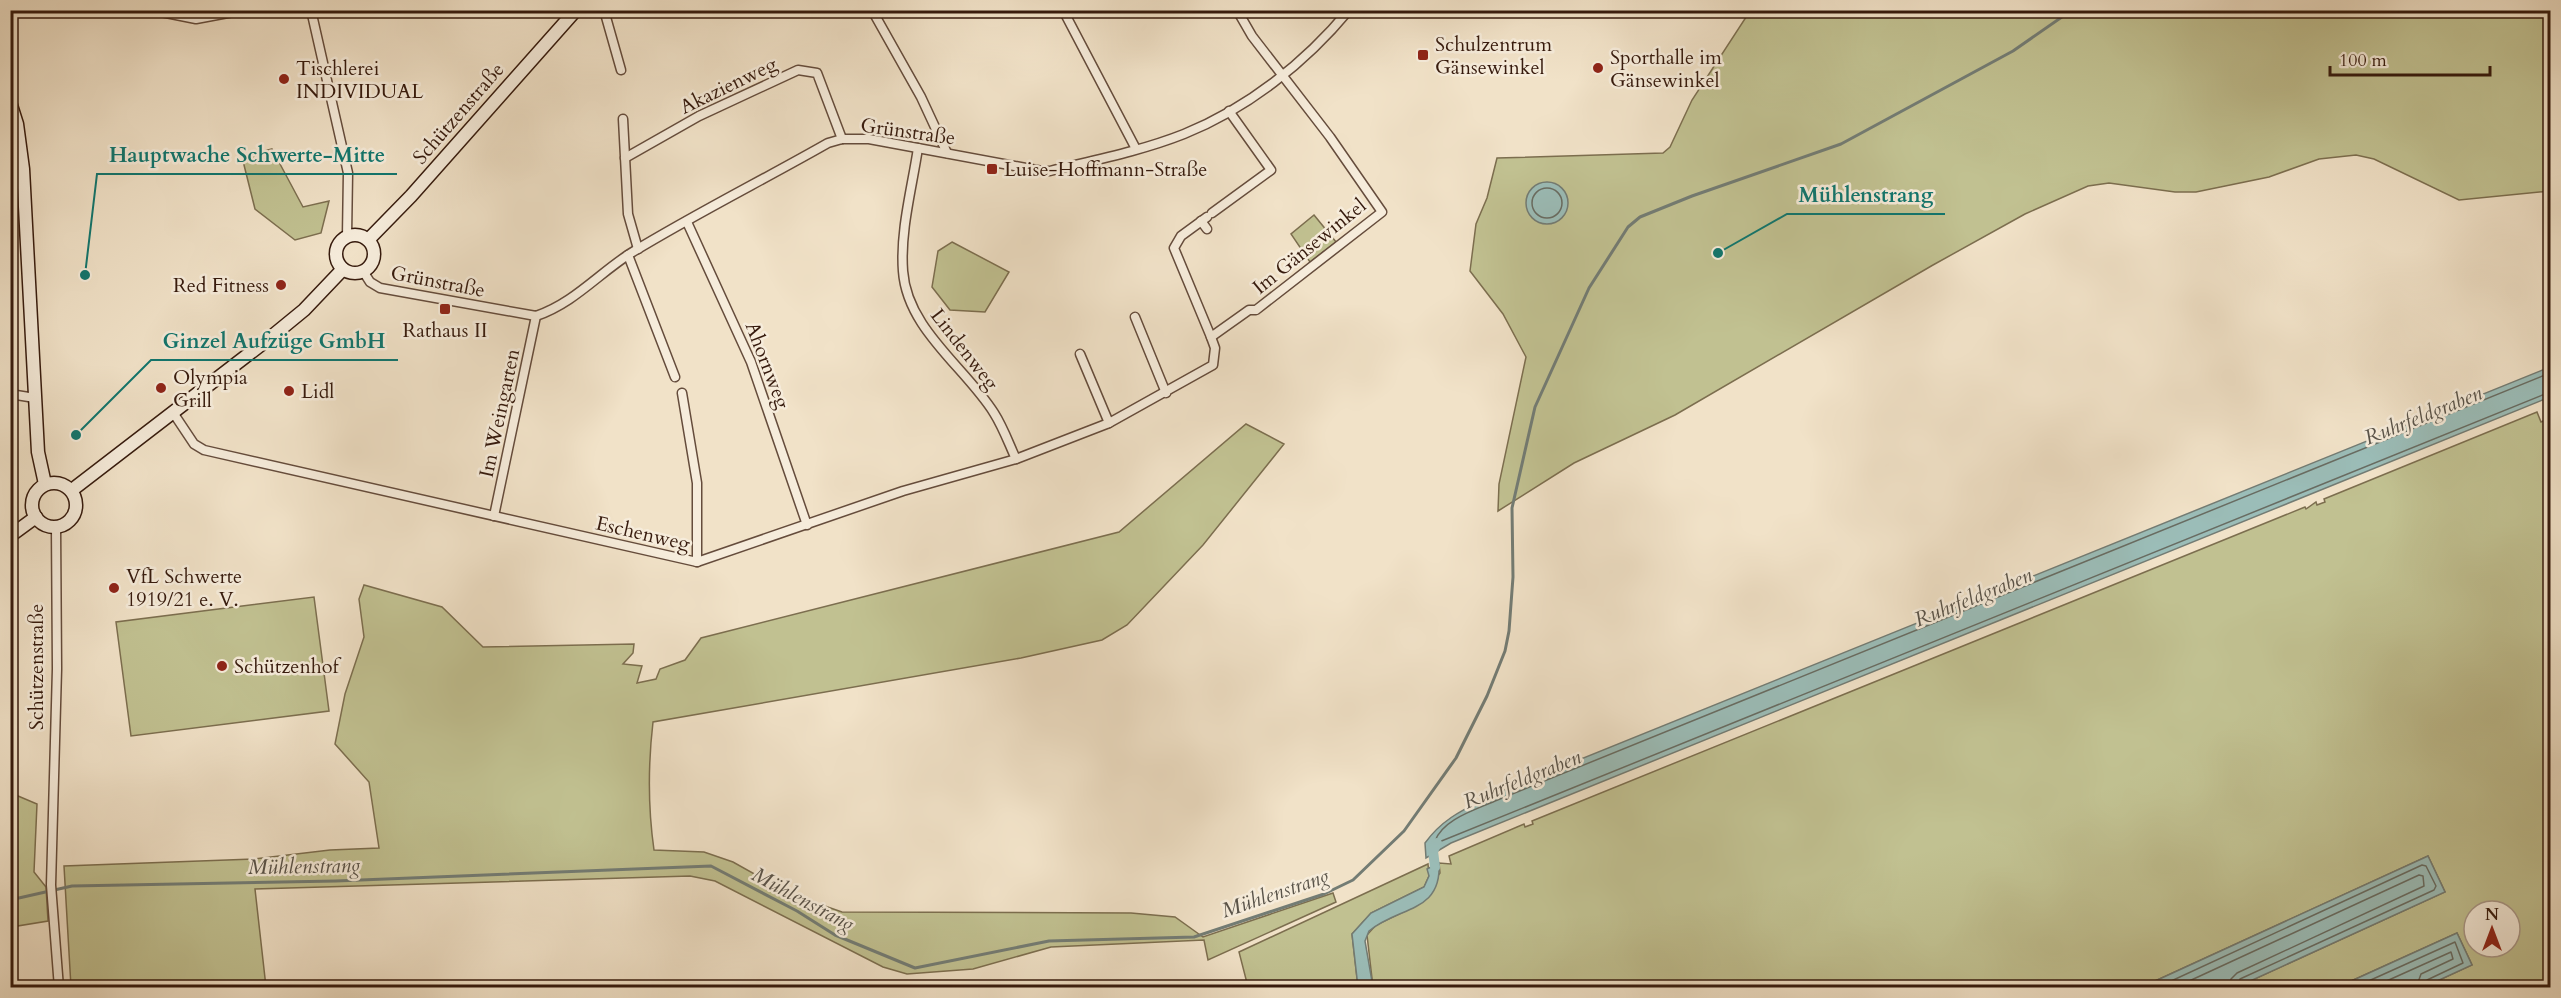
<svg xmlns="http://www.w3.org/2000/svg" width="2561" height="998" font-family="Cardo,serif">
<style>
.green{fill:#c1c191;stroke:#7c6e4f;stroke-width:1.5;fill-rule:evenodd}
.water{fill:#9bbdb8;stroke:#737c74;stroke-width:1.5}
.lines{fill:none;stroke-linecap:round;stroke-linejoin:round}
.shore{stroke:#686c62;stroke-width:1.5}
.stream{stroke:#737c74;stroke-width:3}
.canal{stroke:#9bbdb8;stroke-width:10}
.street-casing{stroke:#654c3c;stroke-width:11}
.secondary-casing{stroke:#361a0d;stroke-width:15}
.street{stroke:#f6ecdb;stroke-width:8}
.secondary{stroke:#f6ecdb;stroke-width:12}
.poi-dot{fill:#8f2418;stroke:#f6ecdb;stroke-width:2}
.labels{text-anchor:middle;stroke-width:5;stroke-linejoin:round;paint-order:stroke}
.poi-label{font-size:20px;fill:#361a0d;stroke:#f6ecdb;text-anchor:start}
.street-label{font-size:20px;fill:#361a0d;stroke:#f6ecdb}
.water-label{font-size:21px;font-style:italic;fill:#595349;stroke:#f6ecdb}
.leader{fill:none;stroke:#0f766e;stroke-width:2}
.callout-dot{fill:#0f766e;stroke:#f6ecdb;stroke-width:2}
.callout-label{font-size:21px;text-anchor:middle;font-weight:bold;fill:#0f766e;stroke:#f6ecdb;stroke-width:5;stroke-linejoin:round;paint-order:stroke}
</style>
<rect width="100%" height="100%" fill="#f1e2c8"/>
<filter id="stains"><feTurbulence type="fractalNoise" baseFrequency=".00333" numOctaves="4"/><feColorMatrix values="0 0 0 0 .2 0 0 0 0 .09 0 0 0 0 .02 0 0 0 .5 -.17"/></filter>
<radialGradient id="worn" r=".72"><stop offset=".6" stop-color="#630" stop-opacity="0"/><stop offset="1" stop-color="#630" stop-opacity=".3"/></radialGradient>
<!-- green -->
<g class="green">
<path d="M1750,11H2550V191L2459,200L2374,159L2356,155L2319,159L2269,177L2196,192H2175L2109,183L2088,186L2025,214L1933,265L1675,415L1574,463L1498,511L1499,484L1526,357L1503,314L1470,271L1476,224L1487,198L1497,158L1663,153L1670,147L1692,100Z"/>
<path d="M272,149L303,207L329,201L321,233L295,240L255,209L242,157Z"/>
<path d="M1314,215L1336,242L1310,262L1291,234Z"/>
<path d="M952,242L1009,272L985,312L950,310L932,287L938,251Z"/>
<path d="M2537,412L2541,422L2550,418V987H2424L2472,965L2457,933L2338,987H2237L2445,892L2428,856L2142,987H1373L1367,935L1376,925L1414,907L1440,873L1439,863L1451,864L1449,856L1524,824L1525,827L1533,824L1532,821L2305,507L2306,509L2316,502L2317,505L2325,502L2324,499ZM2474,911H2510V947H2474Z"/>
<path d="M1246,424L1284,444L1203,545L1127,625L1102,640L1021,658L653,722C648,765 648,808 654,850L704,852L733,862L790,894L842,912L1131,913L1175,917L1203,937L1333,893L1336,902L1208,960L1204,940L1051,947L973,969L907,974L883,967L715,881L690,876L255,889L266,987H71L64,866L254,859L330,850L379,848L369,782L335,744L345,694L364,637L359,599L364,585L442,607L483,647L634,644L633,653L623,664L642,666L637,683L656,679L660,669L685,660L701,638L1119,532Z"/>
<path d="M314,597L329,711L131,736L116,622Z"/>
<path d="M11,793L37,804L34,872L46,887L48,921L11,927Z"/>
<path d="M1428,864L1429,876L1424,887L1371,913L1352,934L1358,987H1248L1239,952Z"/>
</g>
<!-- water -->
<g class="water">
<circle cx="1547" cy="203" r="21"/>
<path d="M2550,367V397L1451,843L1426,858L1425,843C1443,818 1465,809 1492,795Z"/>
<path d="M2428,856L2445,892L2237,987H2142Z"/>
<path d="M1439,863C1442,913 1399,906 1369,931L1365,941L1373,987H1358L1352,934L1371,913L1424,887L1429,876L1427,869Z"/>
<path d="M2457,933L2472,965L2424,987H2338Z"/>
</g>
<g class="lines">
<!-- shore -->
<g class="shore">
<circle cx="1547" cy="203" r="15"/>
<path d="M2550,373L1495,801C1475,810 1443,819 1435,841L1439,842L2550,392"/>
<path d="M2156,988L2422,865L2426,866L2436,886L2434,890L2240,979L2237,988"/>
<path d="M2174,988L2419,875L2423,876L2424,886L2237,973L2231,979L2229,988"/>
<path d="M2353,988L2455,942L2463,963L2427,980L2424,988"/>
<path d="M2371,988L2451,952L2453,959L2421,974L2416,988"/>
</g>
<!-- stream -->
<path class="stream" d="M10,900L72,886L336,881L711,866L797,911L835,935L915,968L1049,941L1194,937L1324,894L1353,880L1404,831L1456,758L1487,696L1505,651L1509,631L1513,577L1512,508L1535,407L1589,288L1628,227L1640,217L1692,196L1841,144L2013,51L2072,10"/>
<!-- canal -->
<path class="canal" d="M1435,867L1433,851L1437,843"/>
<defs>
<g id="street">
<path d="M151,10L196,19L244,10"/>
<path d="M311,10L348,173L347,236"/>
<path d="M604,10L621,70"/>
<path d="M872,10L921,97L947,153"/>
<path d="M1063,10L1136,149"/>
<path d="M623,119L628,214L638,249"/>
<path d="M918,148C912,188 900,231 903,271C907,329 965,367 994,413C1003,427 1009,444 1016,459"/>
<path d="M625,158L699,116L798,70L817,73L842,139"/>
<path d="M10,172L23,169"/>
<path d="M1212,213L1271,170L1229,111"/>
<path d="M1201,221L1207,229"/>
<path d="M687,222L751,362L807,525"/>
<path d="M628,255L675,377"/>
<path d="M363,271L370,282L380,288L536,316C574,303 598,274 631,253C695,214 763,180 828,143L842,139H869L1042,171H1050C1095,160 1141,151 1184,134C1248,108 1305,63 1349,10"/>
<path d="M1135,317L1166,393"/>
<path d="M1211,337L1249,310H1256L1382,212L1330,137L1252,36L1237,10"/>
<path d="M1080,354L1109,423"/>
<path d="M682,393L697,483V562"/>
<path d="M10,394L35,398"/>
<path d="M174,414L194,444L204,450L697,562L903,491L1016,459L1109,423L1213,365L1215,348L1211,337L1174,248L1181,236L1207,217"/>
<path d="M494,516L536,316"/>
<path d="M56,527L57,669L51,885L59,988"/>
</g>
<g id="secondary">
<path d="M10,102L17,124L23,169L38,452L45,484"/>
<circle cx="355" cy="254" r="19"/>
<path d="M368,240L411,196L576,10"/>
<circle cx="54" cy="505" r="22"/>
<path d="M72,490L271,337L304,310L343,269"/>
<path d="M10,536L36,517"/>
</g>
</defs>
<!-- street casing -->
<use href="#street" class="street-casing"/>
<!-- secondary casing -->
<use href="#secondary" class="secondary-casing"/>
<!-- street -->
<use href="#street" class="street"/>
<!-- secondary -->
<use href="#secondary" class="secondary"/>
</g>
<!-- markers -->
<g class="poi-dot">
<rect x="1417" y="49" width="12" height="12" rx="3"/>
<circle cx="1598" cy="68" r="6"/>
<circle cx="284" cy="79" r="6"/>
<rect x="986" y="163" width="12" height="12" rx="3"/>
<circle cx="281" cy="285" r="6"/>
<rect x="439" y="303" width="12" height="12" rx="3"/>
<circle cx="161" cy="388" r="6"/>
<circle cx="289" cy="391" r="6"/>
<circle cx="114" cy="588" r="6"/>
<circle cx="222" cy="666" r="6"/>
</g>
<g class="labels">
<!-- poi labels -->
<g class="poi-label">
<text x="1435" y="51">Schulzentrum<tspan x="1435" dy="23">Gänsewinkel</tspan></text>
<text x="1610" y="64">Sporthalle im<tspan x="1610" dy="23">Gänsewinkel</tspan></text>
<text x="296" y="75">Tischlerei<tspan x="296" dy="23">INDIVIDUAL</tspan></text>
<text x="1004" y="176">Luise-Hoffmann-Straße</text>
<text x="269" y="292" text-anchor="end">Red Fitness</text>
<text x="445" y="337" text-anchor="middle">Rathaus II</text>
<text x="173" y="384">Olympia<tspan x="173" dy="23">Grill</tspan></text>
<text x="301" y="398">Lidl</text>
<text x="126" y="583">VfL Schwerte<tspan x="126" dy="23">1919/21 e. V.</tspan></text>
<text x="234" y="673">Schützenhof</text>
</g>
<!-- street labels -->
<g class="street-label">
<text transform="translate(728 85) rotate(-26)" y="7">Akazienweg</text>
<text transform="translate(458 113) rotate(-49)" y="7">Schützenstraße</text>
<text transform="translate(908 131) rotate(8)" y="7">Grünstraße</text>
<text transform="translate(1309 246) rotate(-39)" y="7">Im Gänsewinkel</text>
<text transform="translate(438 281) rotate(11)" y="7">Grünstraße</text>
<text transform="translate(965 349) rotate(52)" y="7">Lindenweg</text>
<text transform="translate(768 365) rotate(69)" y="7">Ahornweg</text>
<text transform="translate(499 413) rotate(-78)" y="7">Im Weingarten</text>
<text transform="translate(643 533) rotate(13)" y="7">Eschenweg</text>
<text transform="translate(36 667) rotate(-90)" y="7">Schützenstraße</text>
</g>
<!-- water labels -->
<g class="water-label">
<text transform="translate(2423 415) rotate(-22)" y="7">Ruhrfeldgraben</text>
<text transform="translate(1973 597) rotate(-22)" y="7">Ruhrfeldgraben</text>
<text transform="translate(1522 779) rotate(-22)" y="7">Ruhrfeldgraben</text>
<text transform="translate(304 866) rotate(-1)" y="7">Mühlenstrang</text>
<text transform="translate(1275 893) rotate(-19)" y="7">Mühlenstrang</text>
<text transform="translate(803 899) rotate(28)" y="7">Mühlenstrang</text>
</g>
</g>
<!-- callouts -->
<path class="leader" d="M85 275L97 174H397M1718 253L1787 214H1945M76 435L151 360H398"/>
<g class="callout-dot">
<circle cx="85" cy="275" r="6"/>
<circle cx="1718" cy="253" r="6"/>
<circle cx="76" cy="435" r="6"/>
</g>
<g class="callout-label">
<text x="247" y="162">Hauptwache Schwerte-Mitte</text>
<text x="1866" y="202">Mühlenstrang</text>
<text x="274" y="348">Ginzel Aufzüge GmbH</text>
</g>
<!-- margin -->
<rect width="2561" height="998" fill="none" stroke="#f1e2c8" stroke-width="36"/>
<rect x="12" y="12" width="2537" height="974" fill="none" stroke="#361a0d" stroke-width="3"/>
<rect x="18" y="18" width="2525" height="962" fill="none" stroke="#361a0d" stroke-width="1.5"/>
<!-- north arrow -->
<g transform="translate(2492 929)"><circle r="28" fill="#f6ecdb" stroke="#a99889" stroke-width="1.5"/>
<path d="M0-4.5L10 22L0 15L-10 22Z" fill="#8f2418"/>
<text y="-9" font-size="16" font-weight="bold" text-anchor="middle" fill="#361a0d">N</text>
</g>
<!-- scale -->
<path d="M2330 66v9h160v-9" fill="none" stroke="#361a0d" stroke-width="3"/>
<text x="2339" y="66" font-size="18" fill="#361a0d" stroke="#f6ecdb" stroke-width="4.5" paint-order="stroke">100 m</text>
<rect width="100%" height="100%" filter="url(#stains)"/>
<rect width="100%" height="100%" fill="url(#worn)"/>
</svg>
